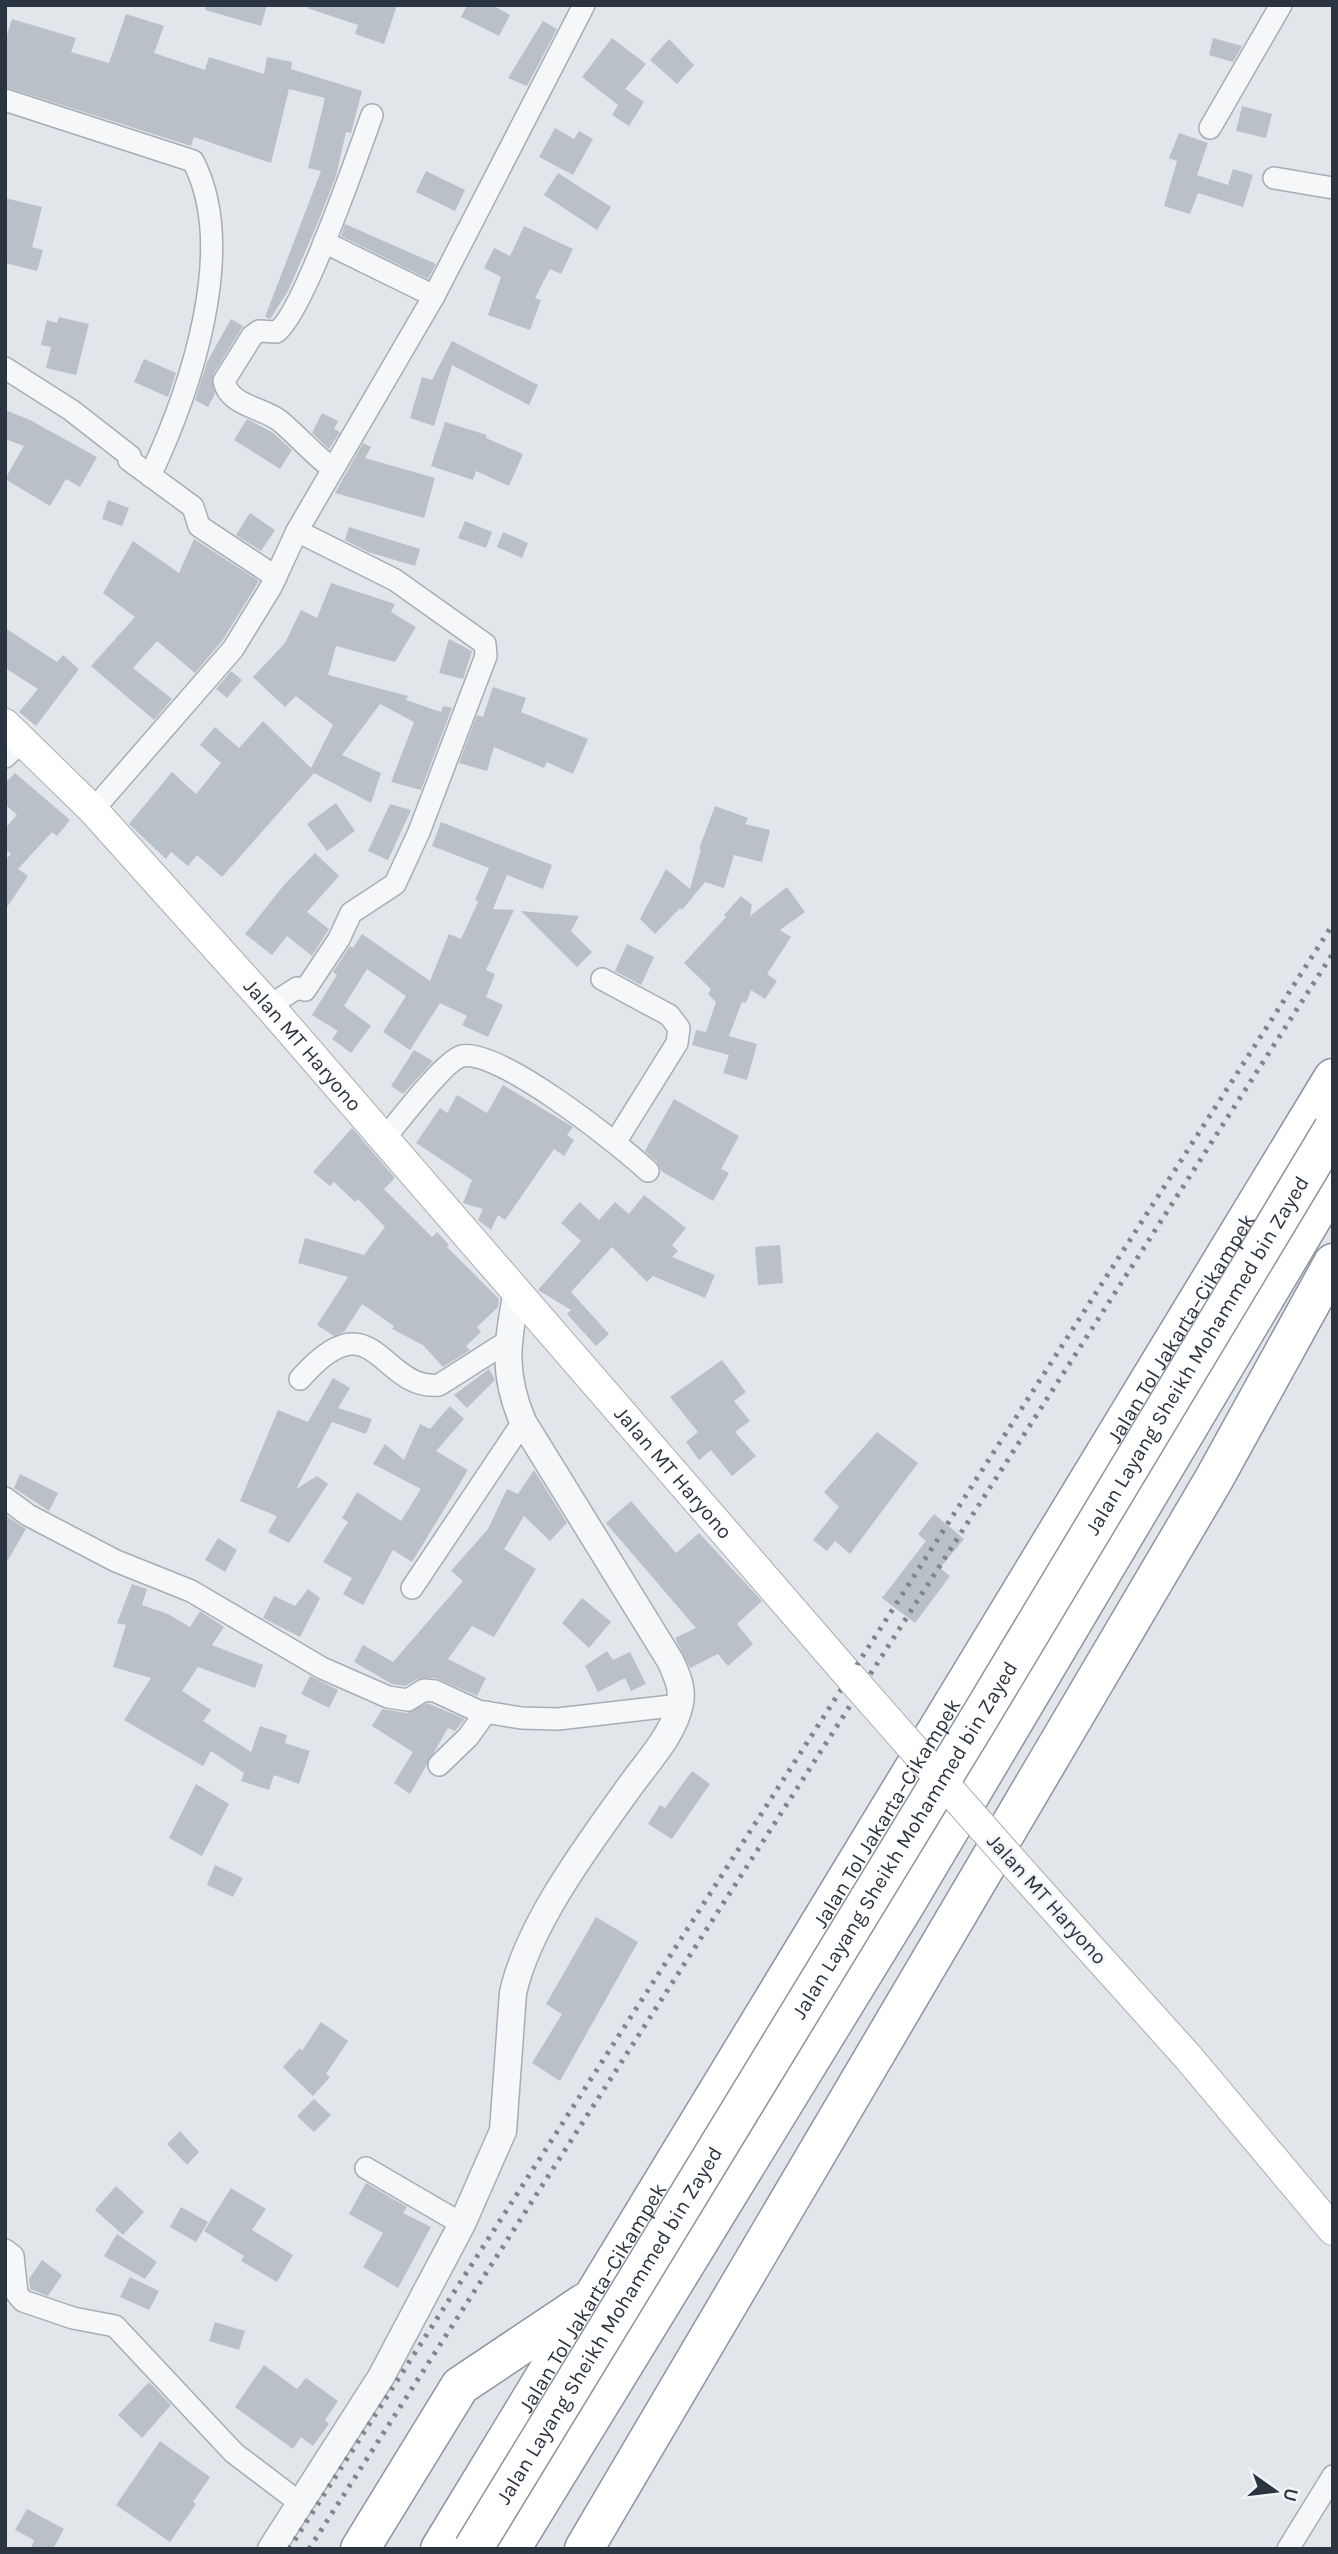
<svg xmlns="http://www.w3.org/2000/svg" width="1338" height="2554" font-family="Karla,sans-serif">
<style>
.building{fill:#bac0c7}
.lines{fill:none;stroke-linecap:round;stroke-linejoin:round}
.minor-casing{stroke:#a7adb4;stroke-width:24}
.tertiary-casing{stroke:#a7adb4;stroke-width:29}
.secondary-casing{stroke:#a7adb4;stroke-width:32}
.motorway-casing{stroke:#8a95a0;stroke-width:41}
.minor{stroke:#f5f7f9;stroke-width:21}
.tertiary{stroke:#f5f7f9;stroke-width:26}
.secondary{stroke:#fff;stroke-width:30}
.motorway{stroke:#fff;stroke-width:38}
.rail{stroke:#7c8793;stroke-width:5;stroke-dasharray:3.5 7;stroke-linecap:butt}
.secondary-bridge-casing{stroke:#a7adb4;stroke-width:32;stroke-linecap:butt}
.motorway-bridge-casing{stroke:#8a95a0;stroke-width:41;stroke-linecap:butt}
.secondary-bridge{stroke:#fff;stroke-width:30}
.motorway-bridge{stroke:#fff;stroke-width:38}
.labels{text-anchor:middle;stroke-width:5;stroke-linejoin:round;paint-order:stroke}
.street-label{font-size:21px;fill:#2b3542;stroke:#f2f5f8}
</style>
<rect width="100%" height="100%" fill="#e2e6ea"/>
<!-- building -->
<g class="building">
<path d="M206,5H267L261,26L205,10Z"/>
<path d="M308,5H397L384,44L355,34L358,25L307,8Z"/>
<path d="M467,5H492L510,15L499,36L461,17Z"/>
<path d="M126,14L164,26L154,53L205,70L209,57L264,74L267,57L292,62L291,69L362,91L351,133L346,132L336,176L316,227L288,291L270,319L265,317L321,171L308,168L325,98L289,89L271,163L194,137L191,146L5,87V41L12,19L76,38L71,52L109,63Z"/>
<path d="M543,21L557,29L527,86L508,78Z"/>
<path d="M612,38L646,64L625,89L644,102L629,126L612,115L618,105L582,77Z"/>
<path d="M1213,38L1242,46L1233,62L1209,55Z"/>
<path d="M669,39L694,65L677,84L650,60Z"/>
<path d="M1242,106L1272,114L1266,138L1236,131Z"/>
<path d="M555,128L574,139L579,131L593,139L573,175L539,157Z"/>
<path d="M1179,133L1208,143L1197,175L1228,185L1233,169L1253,175L1243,207L1198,193L1190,214L1164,206L1177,161L1169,158Z"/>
<path d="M426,171L465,190L455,211L416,192Z"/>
<path d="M558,173L611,207L597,230L544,195Z"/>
<path d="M5,198L42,207L32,247L43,250L37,271L5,263Z"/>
<path d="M345,224L436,264L428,279L341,236Z"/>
<path d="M524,226L573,249L561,274L550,269L535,298L541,300L530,330L488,315L501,277L484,268L494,248L510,256Z"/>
<path d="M59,317L89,324L76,375L46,368L51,347L41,345L47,320L57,323Z"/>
<path d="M231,319L243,326L213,375L215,394L208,407L195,400L207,362Z"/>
<path d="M452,341L538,385L529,405L452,365L434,426L410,418L422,377L432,380Z"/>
<path d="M144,359L176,373L168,397L134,382Z"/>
<path d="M5,410L30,420L97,457L80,487L66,479L50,506L5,479L24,446L5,439Z"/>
<path d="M322,413L338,421L334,429L340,432L329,449L312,433Z"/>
<path d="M247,419L272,432L292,450L280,469L234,440Z"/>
<path d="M445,422L487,435L486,438L523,454L509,486L476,471L473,480L431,466Z"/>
<path d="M363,443L371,447L365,458L435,478L424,518L335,493Z"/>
<path d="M108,500L129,508L122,526L102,519Z"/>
<path d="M250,513L275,530L261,551L236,535Z"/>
<path d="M465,521L492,532L486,548L458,538Z"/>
<path d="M349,527L420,549L415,566L368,552L345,540Z"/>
<path d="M503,532L528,543L522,558L497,547Z"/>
<path d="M194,539L259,581L222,641L195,673L157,641L133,668L172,699L154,720L91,666L135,617L103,593L133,541L179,573Z"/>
<path d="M331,583L395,604L391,612L416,627L395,662L336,646L328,675L408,696L406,700L441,712L443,706L452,708L421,790L391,782L414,722L380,704L342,755L381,773L371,803L314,773L222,877L197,855L188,866L171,852L166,859L129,824L172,772L196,794L221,763L200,745L215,727L239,748L263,721L311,768L333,725L296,696L285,707L253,677L285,643L301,610L317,618Z"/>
<path d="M5,628L57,662L63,655L79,669L36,726L19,712L38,689L5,668Z"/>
<path d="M449,639L472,651L463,679L439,673Z"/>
<path d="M231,671L242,680L227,698L216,689Z"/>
<path d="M493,687L526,698L521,712L588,739L573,774L547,762L544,768L494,747L487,771L459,763L477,715L483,717Z"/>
<path d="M15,773L70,820L57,836L52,832L18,869L28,876L5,910V860L11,854L5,849V828L17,815L5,804V783Z"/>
<path d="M336,803L355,831L327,851L307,824Z"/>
<path d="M390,804L411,810L388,860L368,851Z"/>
<path d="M715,806L748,818L745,824L770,830L762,862L734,855L724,888L705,882L682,910L680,908L655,934L640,919L666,869L690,889L701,849H699Z"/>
<path d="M441,822L552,865L543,889L507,875L493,909L514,910L486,970L495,974L486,997L503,1005L488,1037L462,1025L467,1016L440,1003L410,1050L383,1032L406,996L367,969L344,1006L371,1026L351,1053L332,1039L338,1031L312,1015L337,975L333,972L350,946L353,948L362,934L430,981L449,934L461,939L478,902L475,900L489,868L432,846Z"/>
<path d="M315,853L339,876L307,912L329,929L312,956L287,936L272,955L245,934L284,885Z"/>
<path d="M787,887L805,912L780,930L791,937L767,974L777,981L765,999L751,990L746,1003L742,1002L729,1036L757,1044L747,1080L723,1073L729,1055L692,1045L696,1030L706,1032L716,1002L708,994L711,989L684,963L726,917L724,915L741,896L752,905L750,916Z"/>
<path d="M521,911L579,916L571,931L592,952L577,967Z"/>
<path d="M627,944L654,957L641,985L615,971Z"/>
<path d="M414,1050L433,1061L403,1094L391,1086Z"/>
<path d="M503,1085L573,1127L567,1135L574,1140L564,1156L554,1149L505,1220L498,1215L491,1230L478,1220L483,1209L463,1203L472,1180L416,1143L440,1108L447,1113L457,1095L487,1113Z"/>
<path d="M674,1099L739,1136L721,1169L729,1173L713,1201L661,1171L657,1162L645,1151Z"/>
<path d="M352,1128L395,1178L384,1189L432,1237L437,1232L449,1245L447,1247L499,1299L498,1307L477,1327L481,1332L466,1346L470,1350L443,1367L423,1345L392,1329L394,1326L362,1304L344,1332L334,1336L317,1325L348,1277L298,1263L305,1238L364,1255L385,1227L358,1199L355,1202L334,1182L330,1186L313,1172Z"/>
<path d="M644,1195L686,1228L672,1245L678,1251L672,1257L715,1275L705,1298L653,1276L647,1282L612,1247L571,1292L609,1334L596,1346L567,1314L571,1310L538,1290L581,1241L561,1223L580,1202L599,1220L615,1202L629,1214Z"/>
<path d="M780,1245L783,1283L758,1285L755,1247Z"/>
<path d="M722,1360L746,1392L734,1401L750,1421L735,1432L756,1456L732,1476L711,1450L699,1460L686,1442L698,1432L670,1397Z"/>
<path d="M489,1369L495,1380L467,1408L454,1395Z"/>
<path d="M333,1378L350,1388L338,1408L372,1419L366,1434L332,1422L296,1489L317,1476L328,1484L289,1543L268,1532L277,1516L240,1501L278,1410L308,1422Z"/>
<path d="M450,1406L464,1419L436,1451L468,1470L412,1562L393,1550L363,1605L343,1594L352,1578L323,1562L348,1522L342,1518L357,1492L401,1521L421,1489L373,1464L385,1444L404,1460L420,1424L430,1429Z"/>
<path d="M877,1432L918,1463L850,1554L835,1541L827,1551L813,1540L839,1507L824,1492Z"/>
<path d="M534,1470L567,1523L550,1541L524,1516L504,1549L536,1569L494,1637L472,1626L448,1659L486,1678L477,1696L436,1678L418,1679L405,1686L392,1684L354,1662L363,1645L393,1662L463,1581L451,1571L488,1529L507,1489L518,1494Z"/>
<path d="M20,1474L58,1493L49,1511L14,1488Z"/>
<path d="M631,1501L676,1553L699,1533L762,1601L737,1624L753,1644L728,1666L718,1654L690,1668L675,1638L696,1628L606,1523Z"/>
<path d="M934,1514L964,1539L940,1568L950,1576L915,1623L882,1598L926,1541L918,1534Z"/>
<path d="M5,1515L26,1529L5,1565Z"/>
<path d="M218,1538L237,1550L225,1572L205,1560Z"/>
<path d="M132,1584L147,1589L142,1605L168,1614L190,1627L200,1611L224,1627L212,1645L263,1665L255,1688L198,1667L182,1691L211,1710L203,1721L251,1752L260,1726L287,1735L285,1743L310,1751L299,1784L274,1775L269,1790L241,1781L244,1773L211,1751L203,1766L124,1720L151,1678L113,1667L126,1625L117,1623Z"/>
<path d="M308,1589L320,1598L300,1637L263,1618L274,1596L295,1606Z"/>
<path d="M582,1598L611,1622L589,1648L562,1623Z"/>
<path d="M607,1651L613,1660L630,1652L646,1684L631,1691L625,1678L598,1692L585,1666Z"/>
<path d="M310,1676L338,1690L329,1708L301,1694Z"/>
<path d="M427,1703L465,1719L455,1731L448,1728L410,1794L394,1783L413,1752L372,1726L382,1709L407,1713Z"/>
<path d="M692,1771L710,1784L672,1839L648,1824L660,1805L665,1808Z"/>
<path d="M196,1784L229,1804L202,1856L169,1838Z"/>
<path d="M215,1865L243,1878L233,1897L207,1885Z"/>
<path d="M596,1917L638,1942L560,2081L532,2063L562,2014L546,2004Z"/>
<path d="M321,2022L348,2041L326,2074L330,2077L313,2096L283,2067L300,2048L302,2051Z"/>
<path d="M314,2099L331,2115L314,2132L297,2116Z"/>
<path d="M180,2131L199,2152L187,2165L167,2144Z"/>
<path d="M366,2183L407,2207L403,2213L431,2227L398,2288L363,2267L383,2233L349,2214Z"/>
<path d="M116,2186L144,2212L123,2235L95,2210Z"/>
<path d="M231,2188L266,2209L252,2230L293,2255L277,2282L241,2261L244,2256L204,2231Z"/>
<path d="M181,2207L208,2222L196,2242L170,2227Z"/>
<path d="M117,2234L157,2262L145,2279L104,2256Z"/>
<path d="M42,2260L62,2275L48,2296L30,2289L29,2279Z"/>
<path d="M130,2277L159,2291L149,2310L120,2297Z"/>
<path d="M215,2322L245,2331L239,2350L209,2341Z"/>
<path d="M264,2365L297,2389L306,2378L338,2401L325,2420L329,2424L313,2446L301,2437L293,2449L235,2407Z"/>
<path d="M149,2382L171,2405L142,2438L118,2415Z"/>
<path d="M160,2441L210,2477L193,2502L196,2504L170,2542L116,2505Z"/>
<path d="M27,2509L64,2529L53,2549H31L34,2540L15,2530Z"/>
</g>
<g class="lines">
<defs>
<g id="minor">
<path d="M5,100L193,161C239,249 190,391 150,476"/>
<path d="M1210,128L1281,5"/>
<path d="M1274,178L1333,188"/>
<path d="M324,242L434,296"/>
<path d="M5,368L71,410L130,456L129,460L193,507L199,526L276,577"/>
<path d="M333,469C314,455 298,436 280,421C262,407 229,406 224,381L252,336L259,331L276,332C301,318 359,151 372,115"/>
<path d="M5,757L22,741"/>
<path d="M93,810L233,649L271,587L297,531L434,296L584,5"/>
<path d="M602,979L669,1015L679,1028L677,1043L616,1141"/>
<path d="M269,1006L297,988L305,990L339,939L351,913L395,884L419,832L486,656L485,644L395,580L297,531"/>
<path d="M385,1138C398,1122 445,1060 462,1056C499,1048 620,1145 648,1171"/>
<path d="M300,1379C374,1294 380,1391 439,1385L508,1341"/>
<path d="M5,1498L28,1515L116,1561L191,1591L322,1668L388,1697L408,1700L424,1690L435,1691L478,1711L521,1718L558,1719L680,1705"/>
<path d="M412,1588L523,1422"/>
<path d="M439,1765L468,1737L486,1712"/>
<path d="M366,2168L462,2224"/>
<path d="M5,2250L13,2256L17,2294L23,2301L73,2318L115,2326L234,2453L300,2503"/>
<path d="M1288,2549L1333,2476"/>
</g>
<path id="tertiary" d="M271,2549L381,2377L462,2224L503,2131L513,1993C528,1925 587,1846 628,1789C646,1763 674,1735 680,1703C683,1688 677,1676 671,1662L523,1422C502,1373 507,1342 517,1291"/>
<g id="secondary">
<path id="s1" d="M5,724L93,810L269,1006L852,1679"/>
<path d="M1028,1879L1188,2057L1333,2230"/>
</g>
<g id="motorway">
<path d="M360,2549L460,2386L584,2303"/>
<path id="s2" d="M440,2549L1333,1078"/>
<path d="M511,2549L905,1905L1333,1183"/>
<path d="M584,2549L1214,1479L1333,1263"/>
</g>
</defs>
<!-- minor casing -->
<use href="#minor" class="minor-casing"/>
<!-- tertiary casing -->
<use href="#tertiary" class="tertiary-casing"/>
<!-- secondary casing -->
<use href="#secondary" class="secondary-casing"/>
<!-- motorway casing -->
<use href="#motorway" class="motorway-casing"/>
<!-- minor -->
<use href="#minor" class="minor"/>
<!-- tertiary -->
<use href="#tertiary" class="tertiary"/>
<!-- secondary -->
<use href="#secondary" class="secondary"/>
<!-- motorway -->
<use href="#motorway" class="motorway"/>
<!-- rail -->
<g class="rail">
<path d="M289,2549L1333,924"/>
<path d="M309,2549L1333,953"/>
</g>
<defs>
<path id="secondary-bridge" d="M852,1679L1028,1879"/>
<g id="motorway-bridge">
<path id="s3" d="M473,2549L978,1720L1333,1129"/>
</g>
</defs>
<!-- secondary-bridge casing -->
<use href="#secondary-bridge" class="secondary-bridge-casing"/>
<!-- motorway-bridge casing -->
<use href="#motorway-bridge" class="motorway-bridge-casing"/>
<!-- secondary-bridge -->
<use href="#secondary-bridge" class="secondary-bridge"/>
<!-- motorway-bridge -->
<use href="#motorway-bridge" class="motorway-bridge"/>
</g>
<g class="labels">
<!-- street labels -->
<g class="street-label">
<text dy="7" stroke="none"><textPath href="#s1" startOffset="438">Jalan MT Haryono</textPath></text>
<text dy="7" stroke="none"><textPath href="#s2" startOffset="1428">Jalan Tol Jakarta–Cikampek</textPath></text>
<text dy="7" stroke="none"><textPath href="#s3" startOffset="1396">Jalan Layang Sheikh Mohammed bin Zayed</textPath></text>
<text dy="7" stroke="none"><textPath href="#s1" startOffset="1004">Jalan MT Haryono</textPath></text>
<text dy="7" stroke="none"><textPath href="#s2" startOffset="861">Jalan Tol Jakarta–Cikampek</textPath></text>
<text dy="7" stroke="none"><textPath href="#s3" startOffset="830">Jalan Layang Sheikh Mohammed bin Zayed</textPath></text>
<text transform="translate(1047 1899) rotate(48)" y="7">Jalan MT Haryono</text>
<text dy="7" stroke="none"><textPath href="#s2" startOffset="294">Jalan Tol Jakarta–Cikampek</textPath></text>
<text dy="7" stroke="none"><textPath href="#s3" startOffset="262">Jalan Layang Sheikh Mohammed bin Zayed</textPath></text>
</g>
</g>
<!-- border -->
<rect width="1338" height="2554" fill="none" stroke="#2b3542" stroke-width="14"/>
<!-- north arrow -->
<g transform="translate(1275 2491) rotate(104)" stroke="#f2f5f8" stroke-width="5" paint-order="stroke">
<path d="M0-5L12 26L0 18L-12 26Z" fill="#2b3542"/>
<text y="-10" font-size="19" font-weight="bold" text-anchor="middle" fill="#2b3542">U</text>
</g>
</svg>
